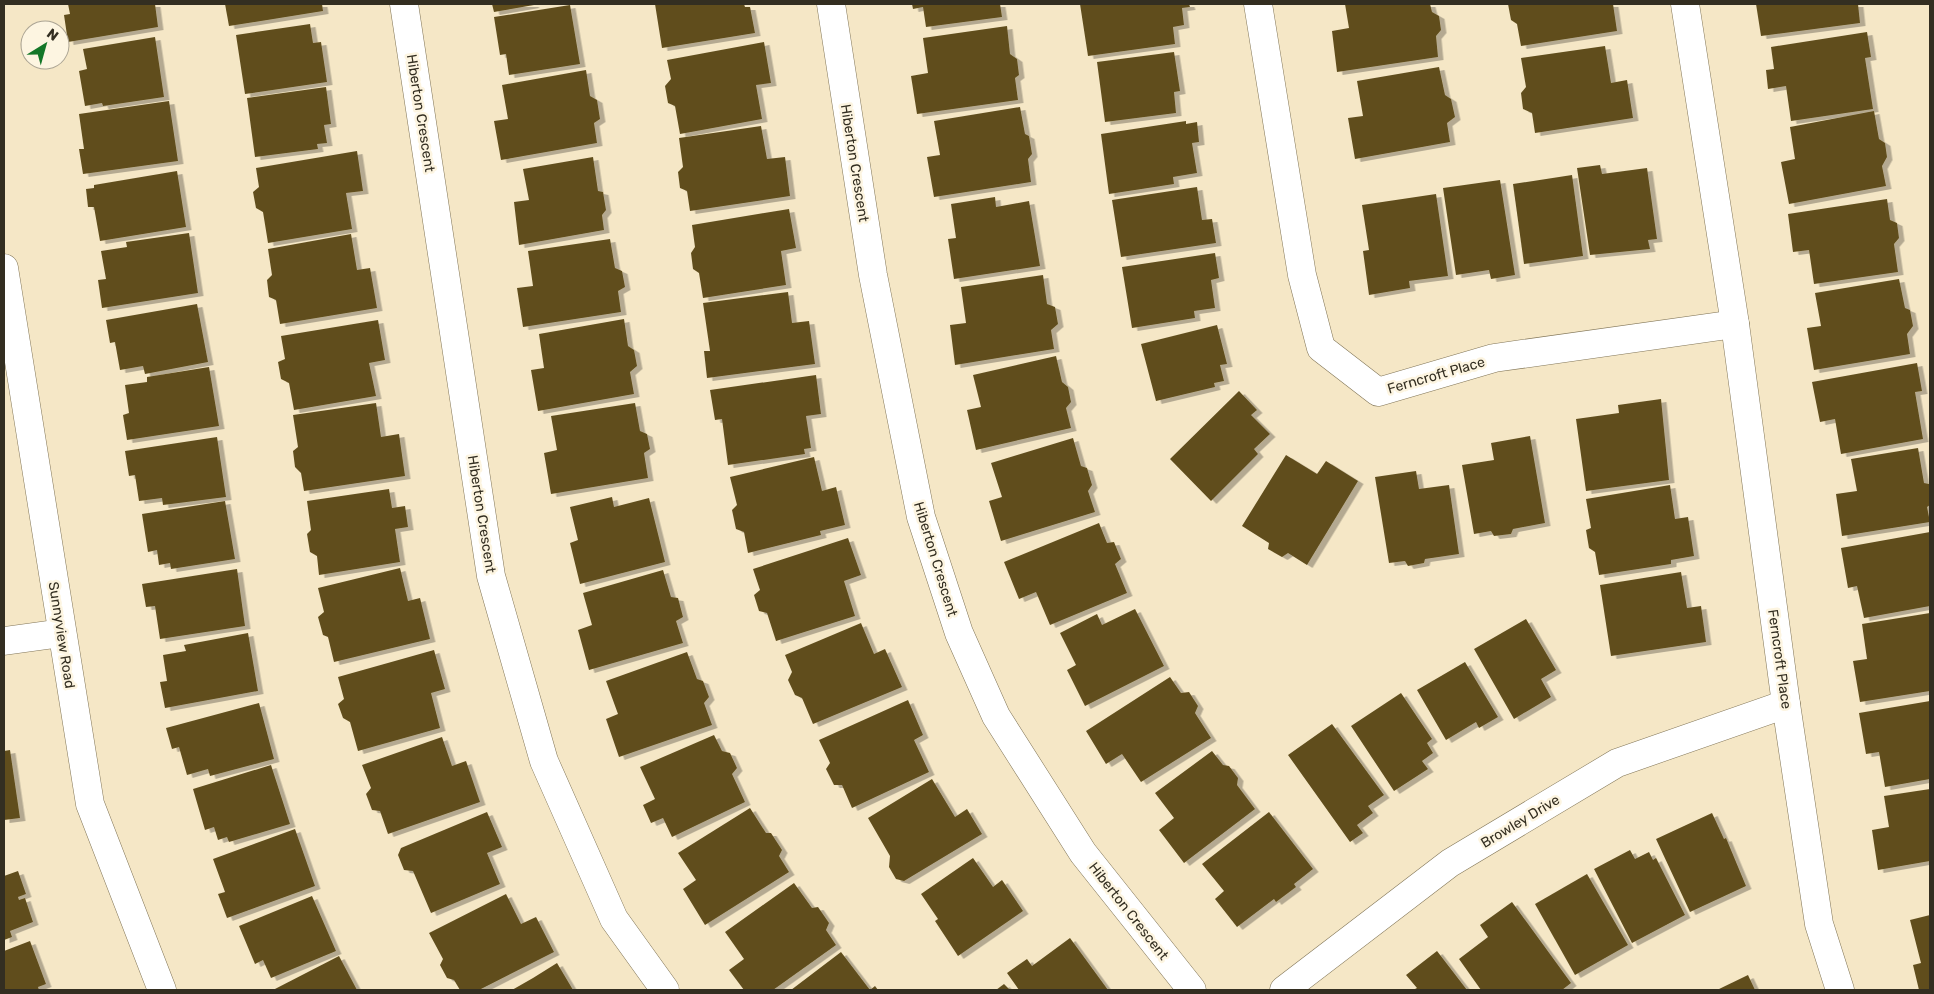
<svg xmlns="http://www.w3.org/2000/svg" width="1934" height="994" font-family="Rubik,sans-serif">
<style>
.building{fill:#604e1e;filter:url(#shadow)}
.lines{fill:none;stroke-linecap:round;stroke-linejoin:round}
.minor-casing{stroke:#827658;stroke-width:29}
.minor{stroke:#fff;stroke-width:28}
.labels{text-anchor:middle;stroke-width:5;stroke-linejoin:round;paint-order:stroke}
.street-label{font-size:14px;fill:#332e21;stroke:#fdf5e1}
</style>
<defs>
<filter id="shadow"><feDropShadow dx="5.5" dy="3" stdDeviation="0" flood-color="#0004"/></filter>
</defs>
<rect width="100%" height="100%" fill="#f5e7c6"/>
<!-- building -->
<g class="building">
<path d="M68,4H155L158,27L68,42L64,15L70,14Z"/>
<path d="M225,4H322L323,11L229,26Z"/>
<path d="M492,4H533L534,5L494,12Z"/>
<path d="M655,4H744L745,7H750L755,33L662,48Z"/>
<path d="M912,4H1000L1002,17L926,27L923,7L913,9Z"/>
<path d="M1080,4H1189L1190,7L1182,8L1184,25L1173,27L1175,44L1088,56Z"/>
<path d="M1345,4H1430L1432,12L1439,16L1441,30L1436,36L1438,57L1337,72L1332,31L1349,28Z"/>
<path d="M1508,4H1613L1617,31L1521,46L1517,24L1511,20Z"/>
<path d="M1756,4H1858L1860,23L1761,36Z"/>
<path d="M570,5L580,64L509,75L506,54L500,55L494,17Z"/>
<path d="M310,24L313,43L321,42L327,82L245,94L236,35Z"/>
<path d="M1007,26L1010,54L1017,59L1019,75L1015,78L1018,100L917,114L911,76L928,73L923,38Z"/>
<path d="M1867,32L1871,57L1865,58L1873,109L1791,121L1786,86L1768,89L1766,70L1774,69L1771,47Z"/>
<path d="M155,37L164,97L103,106L102,103L85,106L79,71L87,69L83,49Z"/>
<path d="M764,42L771,83L756,85L762,119L680,134L675,106L668,103L665,86L671,79L667,60Z"/>
<path d="M1605,46L1611,83L1627,80L1633,118L1535,133L1532,113L1523,109L1521,93L1526,87L1521,58Z"/>
<path d="M1174,52L1180,91L1174,92L1176,113L1105,122L1097,62Z"/>
<path d="M1439,67L1445,95L1451,99L1455,117L1447,123L1450,142L1355,159L1348,118L1363,116L1357,81Z"/>
<path d="M586,70L590,96L597,100L600,119L594,123L597,143L501,160L494,121L508,119L502,85Z"/>
<path d="M326,87L331,124L324,125L327,143L317,144L318,149L255,157L247,98Z"/>
<path d="M169,101L178,161L83,174L79,149H84L79,114Z"/>
<path d="M1020,107L1025,134L1029,136L1032,154L1028,159L1031,182L934,197L927,157L940,155L934,121Z"/>
<path d="M1874,111L1879,139L1885,143L1887,157L1882,166L1886,186L1789,204L1781,162L1795,159L1790,127Z"/>
<path d="M1186,121V124L1197,122L1199,142L1192,143L1197,173L1173,177L1174,184L1109,194L1101,134Z"/>
<path d="M761,126L767,159L785,157L790,196L690,211L687,191L680,188L678,172L683,167L679,138Z"/>
<path d="M357,151L363,191L346,193L352,229L268,243L263,212L256,208L253,192L259,187L256,168Z"/>
<path d="M593,157L598,191L603,192L606,210L602,215L604,230L519,245L514,202L529,200L523,169Z"/>
<path d="M1600,165L1602,174L1647,168L1657,239L1648,240L1650,249L1590,255L1577,168Z"/>
<path d="M177,171L186,227L100,241L94,207H88L86,189L94,188V185Z"/>
<path d="M1572,175L1583,256L1524,264L1513,184Z"/>
<path d="M1500,180L1515,275L1491,279L1489,270L1456,275L1443,188Z"/>
<path d="M1197,187L1202,220L1212,219L1216,243L1121,257L1112,200Z"/>
<path d="M1436,194L1448,276L1409,281L1410,288L1369,295L1363,251L1369,250L1362,205Z"/>
<path d="M995,197L996,207L1029,201L1040,266L954,279L948,239L956,238L951,204Z"/>
<path d="M1887,199L1890,220L1897,223L1899,238L1894,244L1898,272L1814,284L1809,250L1793,252L1788,214Z"/>
<path d="M789,209L796,248L781,251L786,285L703,298L699,273L693,269L691,253L695,247L692,225Z"/>
<path d="M189,233L198,293L102,308L98,280L106,279L101,251L127,247L126,242Z"/>
<path d="M351,234L357,270L370,268L377,308L280,324L276,300L269,297L267,280L272,275L268,249Z"/>
<path d="M610,239L615,268L622,271L625,287L618,291L621,312L523,327L517,288L533,286L528,251Z"/>
<path d="M1215,253L1219,278L1211,280L1215,308L1194,311L1195,318L1132,328L1122,267Z"/>
<path d="M1043,275L1047,304L1055,307L1058,324L1051,330L1054,349L955,365L950,325L966,323L961,287Z"/>
<path d="M1899,279L1905,308L1910,310L1913,326L1907,334L1910,354L1814,370L1807,328L1821,326L1815,293Z"/>
<path d="M788,292L792,323L809,321L815,364L707,378L704,351H710L703,303Z"/>
<path d="M197,304L208,362L145,374L143,366L120,370L115,342L110,343L106,320Z"/>
<path d="M624,319L628,346L634,350L637,366L630,372L634,394L538,411L531,370L544,368L539,334Z"/>
<path d="M378,320L385,360L369,363L376,396L294,410L289,383L281,379L278,362L285,359L281,336Z"/>
<path d="M1217,325L1227,364L1220,365L1224,381L1214,383L1215,387L1156,401L1141,344Z"/>
<path d="M1056,356L1062,382L1068,387L1071,402L1066,408L1071,428L976,450L967,410L981,407L973,375Z"/>
<path d="M1917,363L1922,391L1915,392L1923,439L1841,454L1835,419L1820,422L1812,382Z"/>
<path d="M209,367L219,426L127,440L123,415L129,413L125,385L147,382V377Z"/>
<path d="M816,375L821,414L806,416L811,448L804,449L805,454L728,465L722,419L715,420L710,390Z"/>
<path d="M1239,391L1257,410L1251,415L1270,434L1254,449L1258,454L1211,501L1170,459Z"/>
<path d="M1661,399L1669,480L1586,491L1576,419L1619,413L1618,405Z"/>
<path d="M376,403L381,437L399,434L405,476L304,491L301,473L295,467L293,451L298,447L293,415Z"/>
<path d="M635,403L640,431L647,434L650,449L644,453L648,478L551,494L544,453L557,450L551,416Z"/>
<path d="M1530,436L1545,523L1513,529L1511,534L1494,536L1491,531L1474,534L1462,465L1494,460L1491,443Z"/>
<path d="M217,437L226,497L163,505L162,498L139,501L135,475L129,476L125,451Z"/>
<path d="M1073,438L1081,466L1087,468L1092,485L1088,491L1095,512L1001,541L989,501L1002,497L991,463Z"/>
<path d="M1918,448L1924,483L1929,484L1930,489V505L1927,507L1930,522L1842,536L1836,494L1857,491L1851,459Z"/>
<path d="M1286,455L1317,474L1326,461L1358,481L1307,565L1288,553L1282,557L1268,549L1269,543L1242,526Z"/>
<path d="M814,457L822,491L836,487L845,525L820,531L821,535L748,553L744,532L736,529L732,510L737,505L730,477Z"/>
<path d="M1416,471L1419,489L1449,485L1459,554L1425,559L1424,563L1408,566L1405,561L1389,563L1375,477Z"/>
<path d="M1670,485L1675,519L1688,517L1694,556L1671,560V564L1599,575L1595,552L1589,548L1586,530L1591,528L1586,499Z"/>
<path d="M389,489L392,508L405,506L408,527L395,529L400,562L319,575L317,556L310,552L307,534L311,530L307,501Z"/>
<path d="M612,497L614,507L649,498L665,562L580,584L570,543L578,540L570,507Z"/>
<path d="M225,501L235,559L171,569L170,563L159,565L157,550L148,552L142,514Z"/>
<path d="M1099,523L1107,543L1114,542L1121,559L1115,564L1127,593L1050,625L1036,592L1019,599L1004,562Z"/>
<path d="M1930,532V606L1864,618L1857,586L1848,588L1841,548Z"/>
<path d="M848,538L861,575L844,581L855,616L776,641L767,613L759,611L754,595L760,590L753,569Z"/>
<path d="M400,568L408,601L420,598L430,639L334,662L328,637L323,635L318,617L324,612L318,588Z"/>
<path d="M237,569L245,626L160,639L155,606L146,607L142,584Z"/>
<path d="M663,570L671,597L678,598L683,617L676,621L683,643L589,670L578,630L592,625L583,593Z"/>
<path d="M1681,572L1687,608L1701,606L1706,642L1611,656L1600,585Z"/>
<path d="M1135,609L1164,666L1085,706L1067,670L1076,665L1060,633L1097,614L1102,625Z"/>
<path d="M1930,613V691L1860,702L1853,661L1867,659L1862,624Z"/>
<path d="M1526,619L1556,670L1541,679L1551,697L1514,719L1474,649Z"/>
<path d="M861,623L874,654L885,649L902,687L813,724L802,698L795,695L788,680L792,672L785,655Z"/>
<path d="M248,633L258,691L165,708L160,682L167,681L163,655L186,651L184,645Z"/>
<path d="M434,650L445,689L431,693L440,728L358,751L350,722L343,718L338,704L344,699L338,677Z"/>
<path d="M687,652L697,679L703,681L709,697L704,703L712,725L619,757L606,719L618,714L606,681Z"/>
<path d="M1465,662L1498,717L1479,728L1476,722L1446,740L1417,690Z"/>
<path d="M1170,677L1181,693L1189,692L1198,706L1195,713L1211,738L1141,782L1122,754L1106,764L1086,731Z"/>
<path d="M1401,693L1432,739L1427,743L1433,753L1422,761L1428,769L1394,791L1351,726Z"/>
<path d="M908,700L923,735L914,740L929,772L852,808L842,785H834L826,769L830,763L819,740Z"/>
<path d="M1930,701V779L1885,787L1879,752L1866,754L1859,713Z"/>
<path d="M259,703L274,759L210,776L208,769L187,775L179,747L172,749L166,728Z"/>
<path d="M1332,724L1384,795L1368,806L1373,813L1357,825L1363,833L1350,842L1288,755Z"/>
<path d="M714,735L722,751L730,753L737,768L732,774L745,802L672,837L663,818L651,823L643,805L655,799L640,767Z"/>
<path d="M442,737L452,766L466,761L480,802L388,834L380,811L372,810L366,794L371,788L362,765Z"/>
<path d="M10,750L20,818L4,820V751Z"/>
<path d="M1212,751L1223,765L1229,766L1238,778L1237,785L1255,809L1184,863L1159,830L1174,818L1155,793Z"/>
<path d="M271,765L290,824L229,842L227,837L218,840L214,827L205,830L193,789Z"/>
<path d="M932,779L955,817L967,809L982,834L904,881L896,879L889,867L890,856L868,818Z"/>
<path d="M1930,789V861L1878,870L1872,830L1889,827L1884,796Z"/>
<path d="M750,808L766,833H771L782,850L779,856L789,872L705,925L683,889L696,880L678,853Z"/>
<path d="M487,812L502,847L487,853L500,884L431,913L413,871L404,870L398,855L401,848Z"/>
<path d="M1269,812L1313,869L1294,884L1296,887L1276,902L1274,899L1237,927L1215,899L1224,891L1202,864Z"/>
<path d="M1712,813L1724,839L1726,838L1746,886L1690,912L1656,839Z"/>
<path d="M295,829L315,886L227,918L218,894L225,892L213,859Z"/>
<path d="M1630,850L1635,859L1649,852L1653,860L1656,858L1685,915L1632,943L1594,869Z"/>
<path d="M973,858L993,887L1002,880L1023,911L958,956L935,921L938,919L921,894Z"/>
<path d="M18,871L26,894L18,897L19,900L25,898L33,922L10,931L12,937L4,940V876Z"/>
<path d="M1587,874L1628,945L1575,975L1535,904Z"/>
<path d="M794,883L812,908L818,907L829,923L826,930L836,945L773,990H744L729,970L744,959L725,932Z"/>
<path d="M506,894L521,924L536,917L554,952L479,990H460L454,980L447,978L440,965L443,959L429,933Z"/>
<path d="M312,896L336,951L271,978L263,960L255,964L239,926Z"/>
<path d="M1512,902L1571,983L1562,990H1481L1459,959L1488,937L1480,925Z"/>
<path d="M1930,915V990H1919L1913,965L1921,963L1910,920Z"/>
<path d="M1070,938L1108,990H1019L1007,973L1027,959L1032,966Z"/>
<path d="M30,941L46,984L38,987L39,990H4V951Z"/>
<path d="M1437,951L1467,990H1413L1417,988L1406,975Z"/>
<path d="M841,952L870,990L875,986L878,990H791Z"/>
<path d="M339,956L357,990H273Z"/>
<path d="M557,963L573,990H512L533,978Z"/>
<path d="M1748,975L1755,990H1717Z"/>
<path d="M1004,984L1010,990H996Z"/>
</g>
<g class="lines">
<defs>
<g id="minor">
<path d="M404,4L491,576L544,761L614,919L665,990"/>
<path d="M831,4L873,275L921,517L959,633L996,716L1083,853L1192,990"/>
<path d="M1258,4L1302,275L1321,348L1378,392L1494,358L1735,324"/>
<path d="M1685,4L1735,324L1786,704L1819,924L1840,990"/>
<path d="M4,268L90,804L162,990"/>
<path d="M4,641L62,633"/>
<path d="M1284,990L1450,863L1617,763L1786,704"/>
</g>
</defs>
<!-- minor casing -->
<use href="#minor" class="minor-casing"/>
<!-- minor -->
<use href="#minor" class="minor"/>
</g>
<g class="labels">
<!-- street labels -->
<g class="street-label">
<text transform="translate(421 113) rotate(81)" y="5">Hiberton Crescent</text>
<text transform="translate(855 163) rotate(81)" y="5">Hiberton Crescent</text>
<text transform="translate(1436 375) rotate(-16)" y="5">Ferncroft Place</text>
<text transform="translate(482 514) rotate(81)" y="5">Hiberton Crescent</text>
<text transform="translate(936 559) rotate(73)" y="5">Hiberton Crescent</text>
<text transform="translate(62 635) rotate(81)" y="5">Sunnyview Road</text>
<text transform="translate(1780 659) rotate(82)" y="5">Ferncroft Place</text>
<text transform="translate(1520 821) rotate(-31)" y="5">Browley Drive</text>
<text transform="translate(1129 911) rotate(52)" y="5">Hiberton Crescent</text>
</g>
</g>
<!-- border -->
<rect width="1934" height="994" fill="none" stroke="#332e21" stroke-width="10"/>
<!-- north arrow -->
<g transform="translate(45 45) rotate(37)"><circle r="24" fill="#fdf5e1" stroke="#aca594"/>
<path d="M0-4L9 19L0 12L-9 19Z" fill="#147728"/>
<text y="-8" font-size="14" font-weight="bold" text-anchor="middle" fill="#332e21">N</text>
</g>
</svg>
